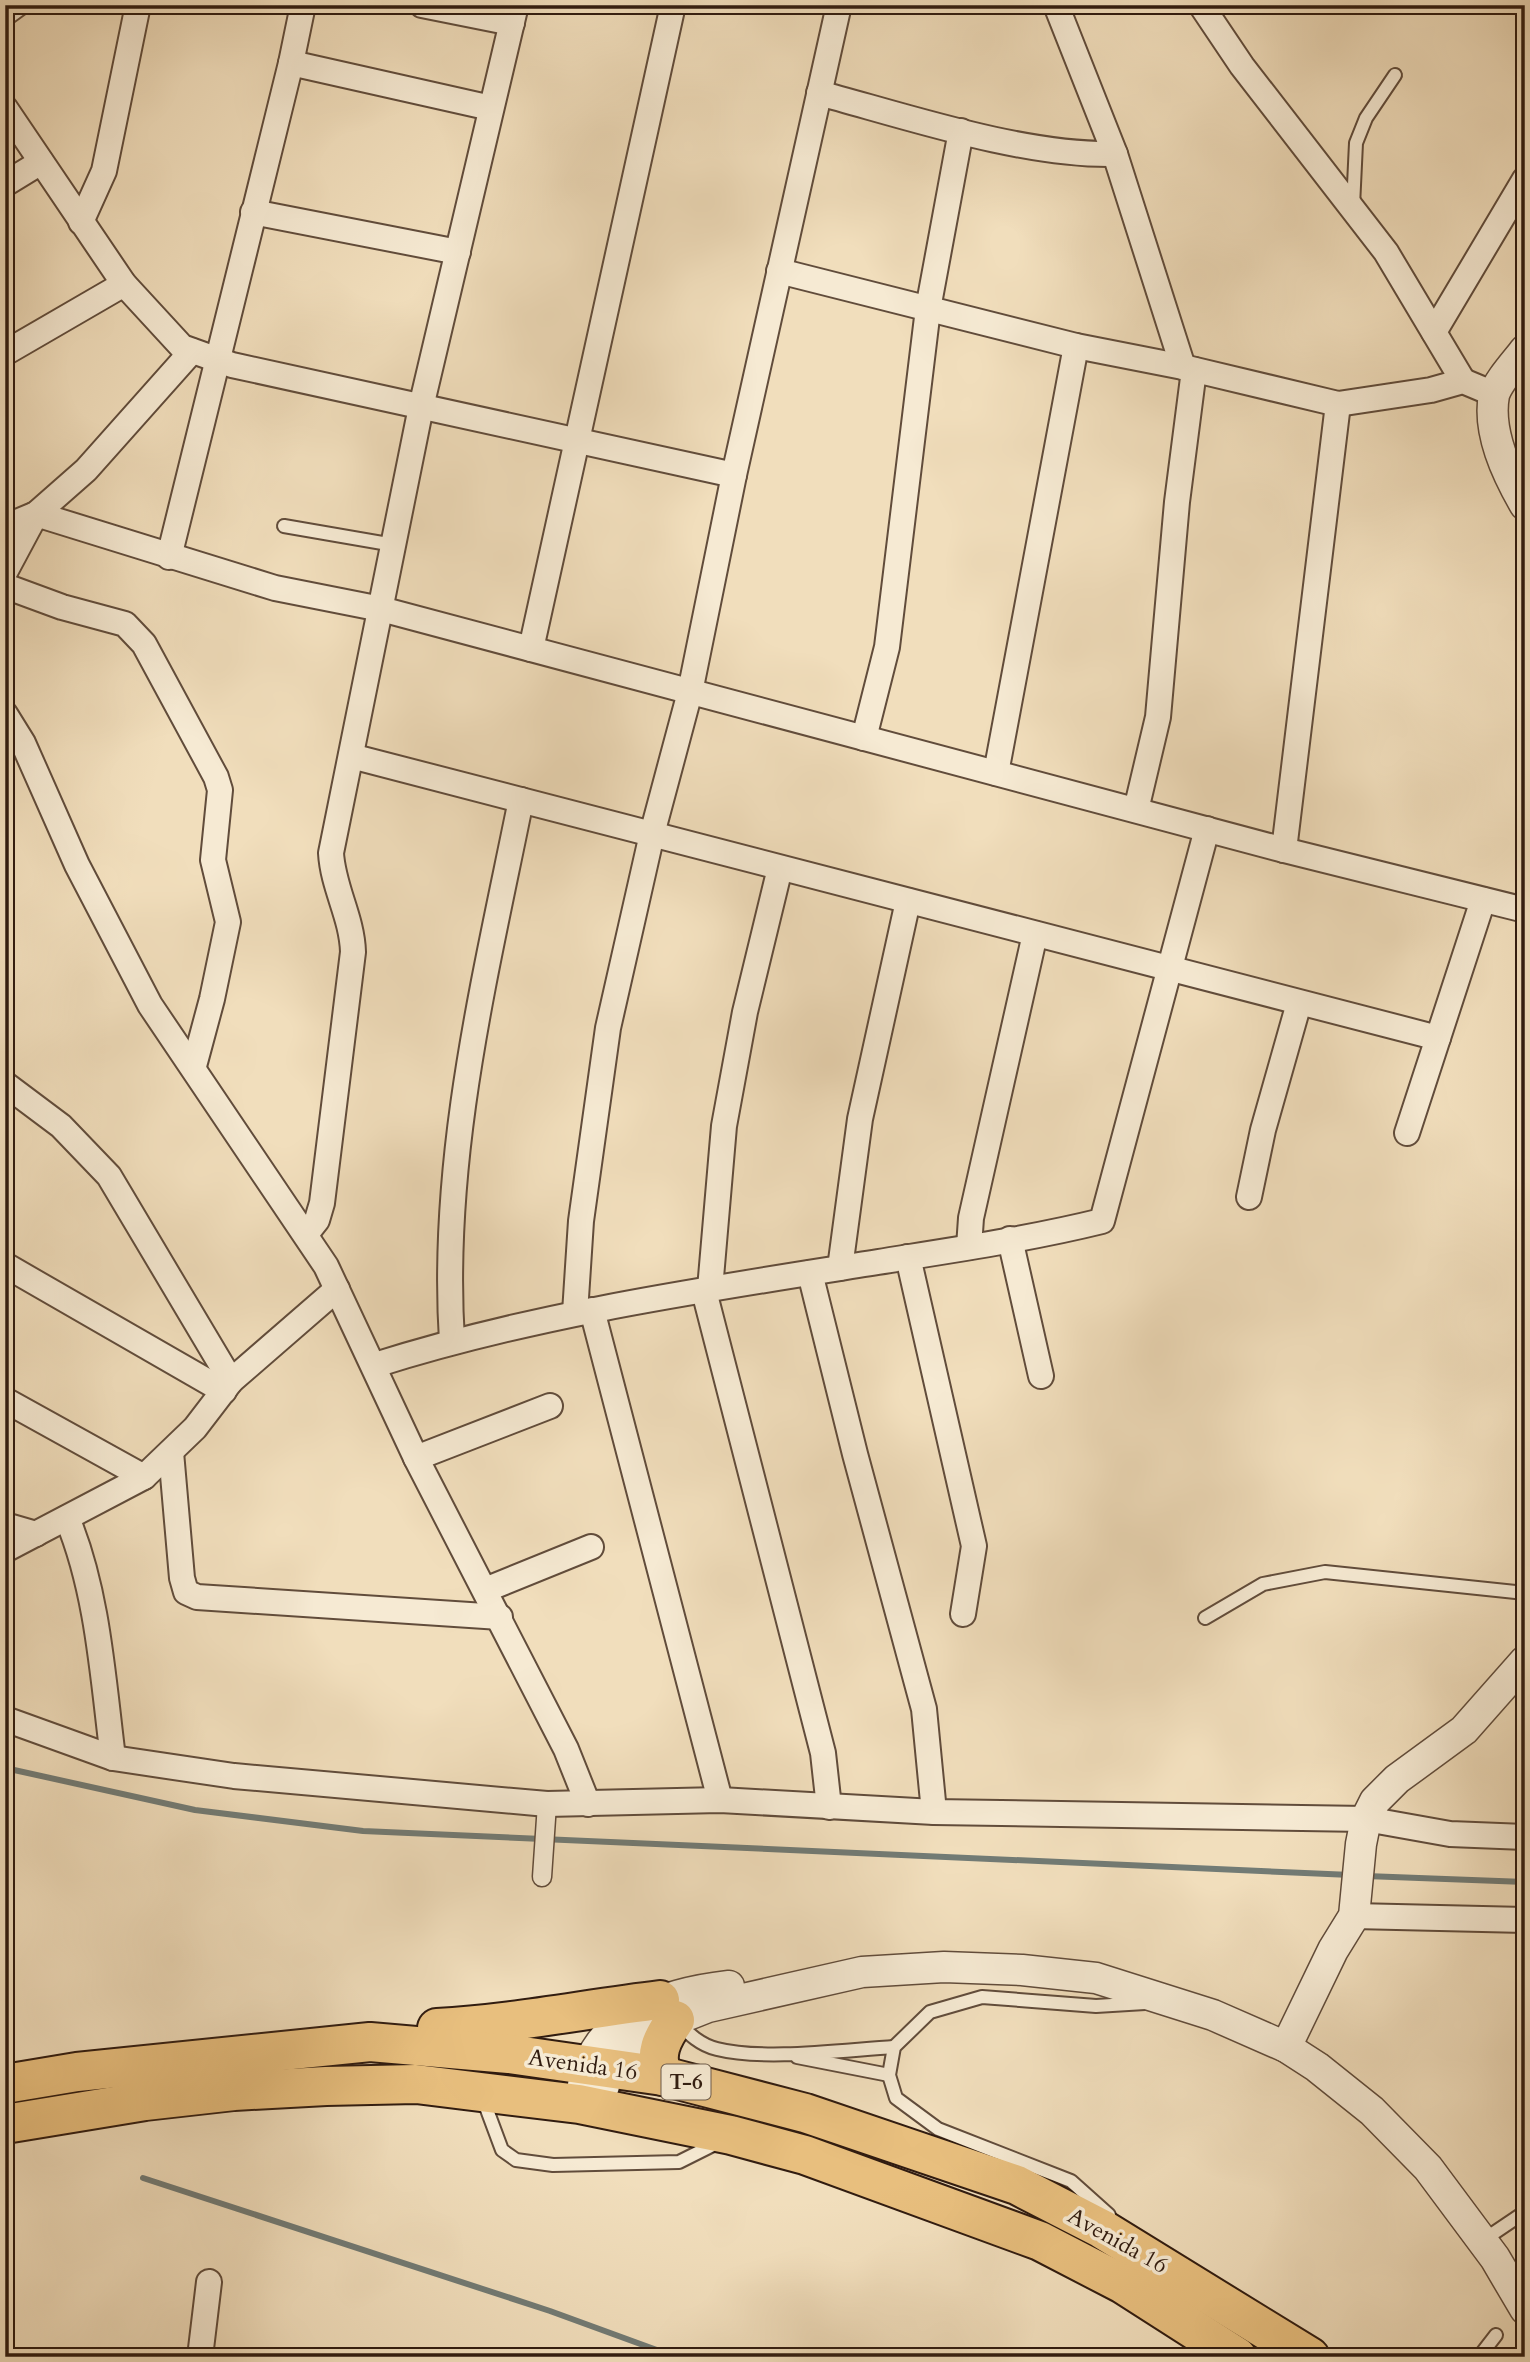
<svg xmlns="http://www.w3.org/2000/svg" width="1530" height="2362" font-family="Cardo,serif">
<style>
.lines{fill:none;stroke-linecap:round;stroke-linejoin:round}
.stream{stroke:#727b75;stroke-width:6}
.service-casing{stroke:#614c3b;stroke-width:16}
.pedestrian-casing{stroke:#614c3b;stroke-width:21}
.minor-casing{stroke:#614c3b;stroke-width:28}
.tertiary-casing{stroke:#614c3b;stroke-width:33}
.trunk-casing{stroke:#311c10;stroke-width:42}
.service{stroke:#f6ead3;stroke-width:12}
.pedestrian{stroke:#f6ead3;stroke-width:18}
.minor{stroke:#f6ead3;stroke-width:24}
.tertiary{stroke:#f6ead3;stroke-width:30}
.trunk{stroke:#e8bf7e;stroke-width:38}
.labels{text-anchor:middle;stroke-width:7;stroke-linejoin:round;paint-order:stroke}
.shield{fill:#f6ead3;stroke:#6c5a4a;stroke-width:2}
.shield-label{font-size:21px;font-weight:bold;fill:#311c10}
.street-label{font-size:23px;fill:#311c10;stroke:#f6ead3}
</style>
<rect width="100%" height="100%" fill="#f1debc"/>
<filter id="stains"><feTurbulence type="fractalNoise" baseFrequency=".00286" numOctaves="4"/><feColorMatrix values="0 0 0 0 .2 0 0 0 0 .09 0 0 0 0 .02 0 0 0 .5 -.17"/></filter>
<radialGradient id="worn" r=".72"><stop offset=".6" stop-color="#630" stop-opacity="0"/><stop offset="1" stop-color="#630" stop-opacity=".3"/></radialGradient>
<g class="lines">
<!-- stream -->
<g class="stream">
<path d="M5,1768L195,1810L363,1831L1351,1875"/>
<path d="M1366,1876L1525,1882"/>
<path d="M143,2178L550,2311L676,2357"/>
</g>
<defs>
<g id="service">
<path d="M1353,206L1356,143L1366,118L1395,75"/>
<path d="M284,526L394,545"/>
<path d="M1205,1618L1263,1584L1325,1572L1525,1593"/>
<path d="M677,2022C689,2034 700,2045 717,2049C764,2061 844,2050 894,2047"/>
<path d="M797,2057L889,2075"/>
<path d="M483,2099L502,2150L516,2160L553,2165L679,2162L719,2142"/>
<path d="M1109,2215L1071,2181L938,2129L896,2098L889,2075L894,2047L930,2012L982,1997L1096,2006L1145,2003"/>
<path d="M1482,2241L1525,2212"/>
<path d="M1479,2357L1496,2335"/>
</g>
<path id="pedestrian" d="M542,1877L547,1804"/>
<g id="minor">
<path d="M422,5L512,23"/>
<path d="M1056,5L1115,154L1183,367"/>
<path d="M1201,5L1242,66L1386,252L1463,381"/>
<path d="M5,13L16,5"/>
<path d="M291,63L491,108"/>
<path d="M819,93C908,117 1024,156 1115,154"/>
<path d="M5,108L124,284L182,347L232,365L734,475"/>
<path d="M5,184L41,162"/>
<path d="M253,212L458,252"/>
<path d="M81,222L104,171L138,5"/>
<path d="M779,271L1076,346L1183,367L1338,404L1431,390L1463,381L1494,394"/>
<path d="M1434,332L1525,179"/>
<path d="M5,353L124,284"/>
<path d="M36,514L275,588L381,609L1284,850L1525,910"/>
<path d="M5,527L36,514L86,470L192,351"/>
<path d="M169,557L291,63L303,5"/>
<path d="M5,572L36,514"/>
<path d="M5,586L62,607L125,624L144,644L216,777L220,790L213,860L228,922L212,999L194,1066"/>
<path d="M531,649L673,5"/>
<path d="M5,714L23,743L77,865L150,1005L326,1266L416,1458L566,1749L588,1804"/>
<path d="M864,738L887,647L928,309L961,131"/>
<path d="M351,756L1438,1038"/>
<path d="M996,773L1076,346"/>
<path d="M1136,810L1158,717L1177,502L1194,370"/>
<path d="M1284,850L1338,404"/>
<path d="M5,1084L61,1126L109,1176L231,1381"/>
<path d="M1407,1133L1483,900"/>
<path d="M1249,1197L1263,1130L1299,1003"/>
<path d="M306,1234L317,1220L322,1203L353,952C352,917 333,888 331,853L421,407L516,5"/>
<path d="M1010,1239L1041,1376"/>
<path d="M969,1247L971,1218L1035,934"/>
<path d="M908,1257L974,1546L963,1614"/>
<path d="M5,1265L224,1391"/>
<path d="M840,1268L860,1119L908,901"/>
<path d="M810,1273L855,1454L924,1709L934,1812"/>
<path d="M710,1289L724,1126L745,1012L780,868"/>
<path d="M704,1291L823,1753L829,1807"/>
<path d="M592,1310L720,1800"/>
<path d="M575,1313L581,1221L608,1028L652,834L690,692L734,475L839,5"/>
<path d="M452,1341C440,1158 485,978 521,800"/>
<path d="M375,1365C539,1313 709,1289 878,1262C953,1250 1029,1239 1102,1221L1207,829"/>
<path d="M5,1400L144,1477"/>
<path d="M171,1452L182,1578L186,1592L197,1597L500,1617"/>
<path d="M416,1458L550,1406"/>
<path d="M67,1518C98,1592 103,1679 113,1758"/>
<path d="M5,1525L36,1534"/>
<path d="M5,1550L144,1477L195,1428L231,1381L337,1289"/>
<path d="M485,1590L591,1547"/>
<path d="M5,1719L113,1758L234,1776L547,1804L720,1800L934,1812L1366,1819L1450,1834L1525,1837"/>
<path d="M1354,1916L1525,1920"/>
<path d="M200,2357L209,2282"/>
</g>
<g id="tertiary">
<path d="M1525,350C1516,362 1498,381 1494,395C1487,432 1507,474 1525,505"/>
<path d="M1286,2047L1333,1950L1354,1916L1361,1844L1366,1819L1375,1801L1397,1779L1464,1730L1525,1661"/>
<path d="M583,2085C595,2015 667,1993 729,1986"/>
<path d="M604,2086L608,2067L633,2040L675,2020L708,2007L862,1972L944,1967L1022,1970L1096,1978L1213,2015L1286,2047L1317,2067L1372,2111L1428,2168L1495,2258L1525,2309"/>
</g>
<g id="trunk">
<path d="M437,2028C512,2024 585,2009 660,2000"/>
<path d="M663,2076C653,2055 662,2038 675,2020"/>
<path d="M5,2084L77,2072L370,2042L509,2054L663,2076L805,2113L1017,2185L1102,2229L1310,2357"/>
<path d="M5,2124L145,2101L234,2091L326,2086L416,2084L579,2104L731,2135L805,2155L1040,2241L1123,2284L1237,2357"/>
</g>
</defs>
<!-- service casing -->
<use href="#service" class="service-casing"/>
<!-- pedestrian casing -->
<use href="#pedestrian" class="pedestrian-casing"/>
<!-- minor casing -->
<use href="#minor" class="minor-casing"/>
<!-- tertiary casing -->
<use href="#tertiary" class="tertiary-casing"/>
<!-- trunk casing -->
<use href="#trunk" class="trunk-casing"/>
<!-- service -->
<use href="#service" class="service"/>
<!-- pedestrian -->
<use href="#pedestrian" class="pedestrian"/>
<!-- minor -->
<use href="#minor" class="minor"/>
<!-- tertiary -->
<use href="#tertiary" class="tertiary"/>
<!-- trunk -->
<use href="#trunk" class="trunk"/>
</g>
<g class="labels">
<!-- shield labels -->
<rect class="shield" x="661.5" y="2064.5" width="49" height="35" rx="5"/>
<g class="shield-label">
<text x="686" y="2089">T-6</text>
</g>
<!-- street labels -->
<g class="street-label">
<text transform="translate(583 2064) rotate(8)" y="8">Avenida 16</text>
<text transform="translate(1118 2240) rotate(29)" y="8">Avenida 16</text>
</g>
</g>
<!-- margin -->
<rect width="1530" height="2362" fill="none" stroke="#f1debc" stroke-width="28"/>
<rect x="7" y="7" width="1516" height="2348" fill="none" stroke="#311c10" stroke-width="3.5"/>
<rect x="14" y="14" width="1502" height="2334" fill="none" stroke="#311c10" stroke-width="2"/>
<rect width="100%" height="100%" filter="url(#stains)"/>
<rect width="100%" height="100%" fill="url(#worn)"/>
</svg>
